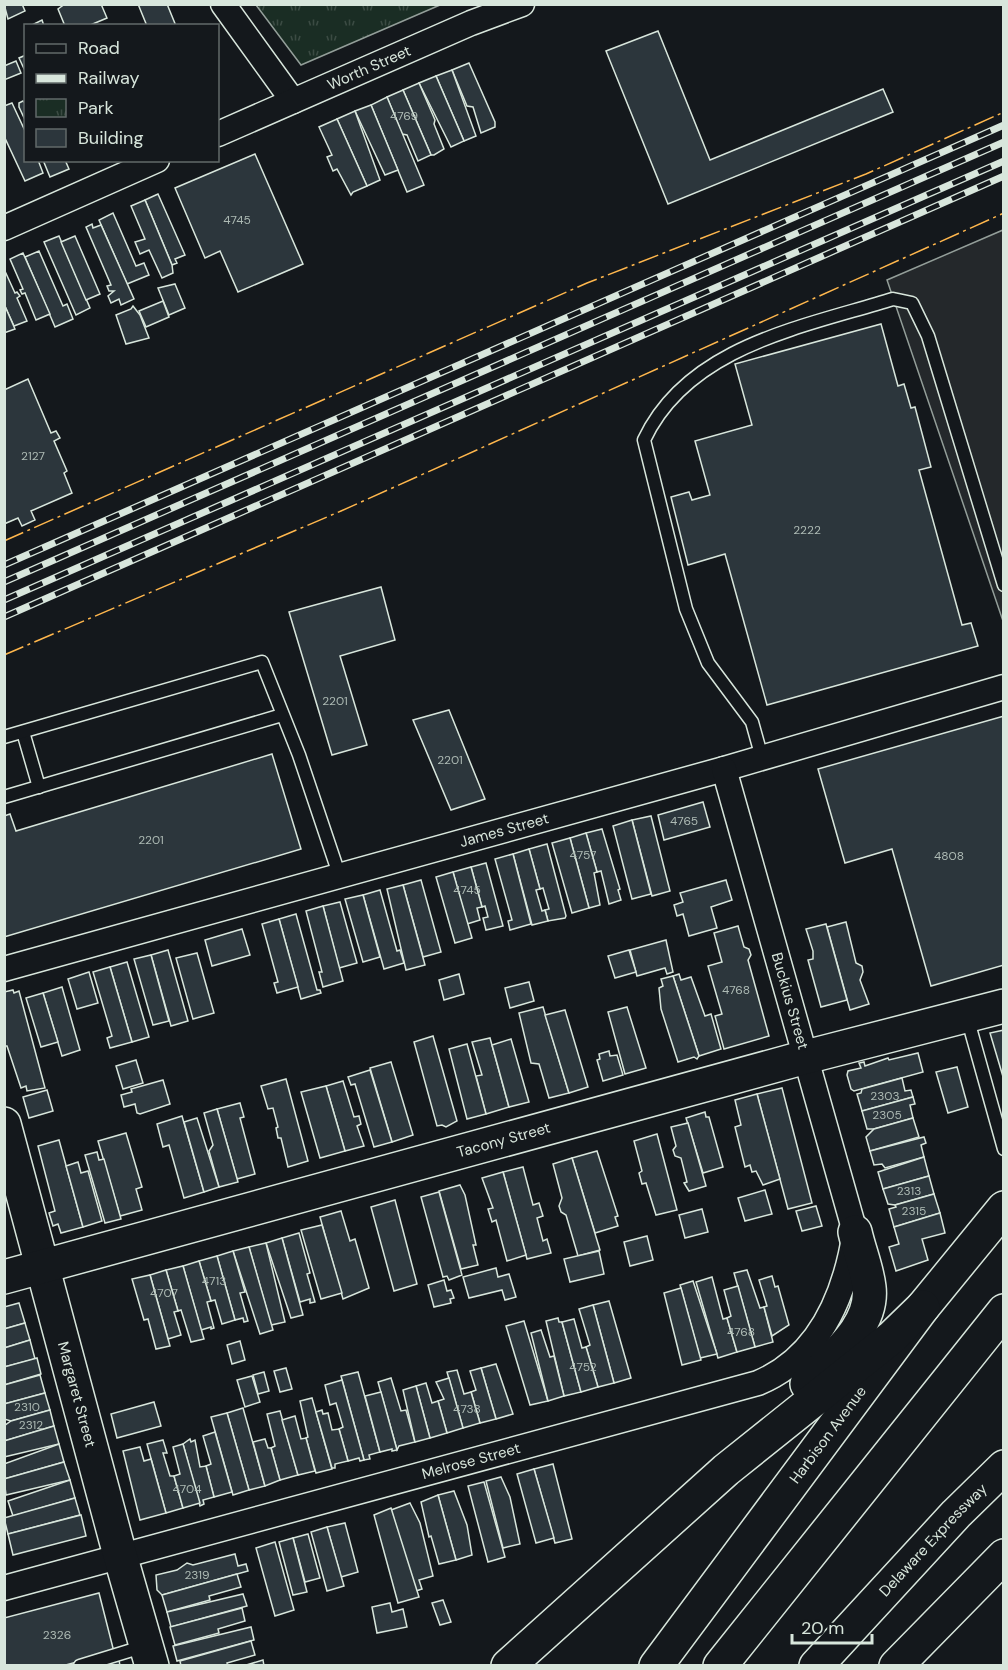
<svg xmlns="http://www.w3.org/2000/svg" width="1008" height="1670" font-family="'DM Sans',sans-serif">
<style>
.park{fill:url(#park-tufts);stroke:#939e99;stroke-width:1.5}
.parking{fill:#24282b;stroke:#939e99;stroke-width:1.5}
.building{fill:#2c363c;stroke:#d8e6dc;stroke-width:1.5}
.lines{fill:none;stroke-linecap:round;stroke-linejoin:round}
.lane-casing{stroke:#d8e6dc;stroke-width:15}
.street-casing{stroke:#d8e6dc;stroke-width:27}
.secondary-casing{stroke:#d8e6dc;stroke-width:36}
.primary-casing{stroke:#d8e6dc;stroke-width:36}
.highway-casing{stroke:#d8e6dc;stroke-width:36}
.lane{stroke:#14181c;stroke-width:12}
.street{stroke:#14181c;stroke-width:24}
.secondary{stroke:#14181c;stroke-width:33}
.primary{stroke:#14181c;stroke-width:33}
.highway{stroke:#14181c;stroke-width:33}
.rail-casing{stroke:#d8e6dc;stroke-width:7}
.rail{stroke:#14181c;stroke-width:4.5;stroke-dasharray:14;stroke-linecap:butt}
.power{stroke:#ffb74d;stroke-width:1.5;stroke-dasharray:21 4.5 3 4.5;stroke-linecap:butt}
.labels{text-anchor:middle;stroke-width:4.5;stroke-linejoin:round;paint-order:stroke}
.number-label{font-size:12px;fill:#adbab4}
.street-label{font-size:15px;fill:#d8e6dc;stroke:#14181c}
</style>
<defs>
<pattern id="park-tufts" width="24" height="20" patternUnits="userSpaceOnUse" patternTransform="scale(1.5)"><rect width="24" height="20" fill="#1a2d24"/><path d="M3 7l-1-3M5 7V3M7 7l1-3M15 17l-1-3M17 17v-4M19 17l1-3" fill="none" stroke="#3b4b43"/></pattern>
</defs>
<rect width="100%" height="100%" fill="#14181c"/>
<!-- park -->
<path class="park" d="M256,5H440L301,65Z"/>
<!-- parking -->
<path class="parking" d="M1003,230V621L887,280Z"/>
<!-- building -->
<g class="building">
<path d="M4,4H22L25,11L8,19Z"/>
<path d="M101,4L107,18L88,26H65L58,9L65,4Z"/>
<path d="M138,4H167L176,26H147Z"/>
<path d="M42,20L44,26H30Z"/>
<path d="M658,31L710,160L883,89L893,112L668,204L606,51Z"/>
<path d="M26,55V73L19,58Z"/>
<path d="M16,61L21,73L4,80V66Z"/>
<path d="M469,63L495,122V127L481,133L473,107L467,106L452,70Z"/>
<path d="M452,70L476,136L464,141L436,76Z"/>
<path d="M436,76L464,141L451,147L419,83Z"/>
<path d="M419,83L435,120L434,124L444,149L434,155H431L403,90Z"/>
<path d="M403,90L431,155L418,161L407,135L402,134L387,97Z"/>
<path d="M387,97L424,185L407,192L371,105Z"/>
<path d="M23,101L26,104V122L19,107V103Z"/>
<path d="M12,103L26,133V160H38L43,173L25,181L4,136V106Z"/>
<path d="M371,105L398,170L385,175L355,111Z"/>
<path d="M355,111L380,180L367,186L337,119Z"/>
<path d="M337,119L367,186L353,192L351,195L337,169L333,171L327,157L332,155L319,127Z"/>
<path d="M255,154L303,264L238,292L220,251L205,258L175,188Z"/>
<path d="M43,160H65L69,169L50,177Z"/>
<path d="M158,194L185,255L175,259L177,263L172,265L145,200Z"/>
<path d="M145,200L172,265L173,273L162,278L149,250L140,254L135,242L145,239L131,206Z"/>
<path d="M113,213L136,266L144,263L149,275L127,284L99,220Z"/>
<path d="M92,224L93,228L101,225L134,299L121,305L119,299L111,303L108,296L114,291H109L107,286L111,285L86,227Z"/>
<path d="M59,236L90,308L76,315L44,242Z"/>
<path d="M75,236L100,294L86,300L61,242Z"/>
<path d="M39,251L63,306L67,304L73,319L55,327L25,257Z"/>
<path d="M23,253L50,314L36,320L25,293L22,294L20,290L23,289L10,259Z"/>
<path d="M4,269L15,293L17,292L20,296L17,298L27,321L14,326L4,304Z"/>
<path d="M175,284L185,308L169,315L158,288Z"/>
<path d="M163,301L169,317L146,327L139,311Z"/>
<path d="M4,304L15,329L4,333Z"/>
<path d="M133,306L140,315L149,338L126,344L116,315L131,309Z"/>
<path d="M881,324L898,386L904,384L911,408L915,407L931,467L919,470L962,625L971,623L978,646L767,705L725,554L688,565L671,497L689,492L692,500L710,495L695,441L752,425L735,364Z"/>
<path d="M28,379L51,433L56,431L60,438L54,441L67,471L64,473L72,493L31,511L35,520L22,526L18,518L4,524V390Z"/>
<path d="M381,587L395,640L340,656L367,745L332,755L289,612Z"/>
<path d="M449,710L485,799L451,810L413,720Z"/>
<path d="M1004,716V965L931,986L892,849L845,863L818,769Z"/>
<path d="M272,754L301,849L4,937V816L10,814L16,831Z"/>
<path d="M703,802L710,827L664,840L658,815Z"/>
<path d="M651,816L670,891L652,896L632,820Z"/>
<path d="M632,820L651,894L632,899L613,826Z"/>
<path d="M602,829L620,889L618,890L621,900L609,904L601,871L597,872L586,833Z"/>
<path d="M586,833L597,872L594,873L600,905L589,908L570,838Z"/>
<path d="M570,838L589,908L572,913L552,843Z"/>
<path d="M547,844L566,916L565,918L548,921L545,910L549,909L543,888L540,889L529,849Z"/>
<path d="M529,849L540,889L536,890L542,911L545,910L548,921L532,925L513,854Z"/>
<path d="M513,854L531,924L510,930L508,921L512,920L495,859Z"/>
<path d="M486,863L503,926L486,930L483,918L488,917L485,906L482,907L471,867Z"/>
<path d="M471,867L482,907L477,908L480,920L467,924L453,872Z"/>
<path d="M453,872L472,938L455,943L436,877Z"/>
<path d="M421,880L441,952L423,957L403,885Z"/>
<path d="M726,880L732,900L711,907L717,928L689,936L683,914L677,916L674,905L683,902L680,893Z"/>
<path d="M403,885L425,965L406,970L387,889Z"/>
<path d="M380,890L397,951L400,950L404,963L384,969L363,895Z"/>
<path d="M363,895L380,957L363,962L345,899Z"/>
<path d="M340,902L357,963L339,968L323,906Z"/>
<path d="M323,906L343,981L323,987L319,972H322L306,911Z"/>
<path d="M296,914L317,990H320L321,993L301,999L279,919Z"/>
<path d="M279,919L298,987L277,993L274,983L278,982L262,924Z"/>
<path d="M846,922L856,963L862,966L863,972L860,980L869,1004L850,1010L827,927Z"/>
<path d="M826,924L847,1000L821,1007L808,960L813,959V951L806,929Z"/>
<path d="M738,926L744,947L749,949L751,955L748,960L769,1036L724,1049L715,1016L722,1014L708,966L722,962L714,933Z"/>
<path d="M242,929L250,955L212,966L205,940Z"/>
<path d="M666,940L673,972L667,974L665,968L637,976L630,950Z"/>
<path d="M168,950L188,1021L171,1026L151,955Z"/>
<path d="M629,950L636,972L615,978L608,956Z"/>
<path d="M197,953L214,1013L193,1019L176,958Z"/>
<path d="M151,955L169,1021L153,1025L134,959Z"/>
<path d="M127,962L149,1037L132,1042L110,967Z"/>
<path d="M110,967L132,1042L110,1048L107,1038L112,1036L93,972Z"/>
<path d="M89,972L98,1003L77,1009L68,979Z"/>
<path d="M459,974L464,994L444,1000L439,980Z"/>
<path d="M679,974L681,980L691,977L705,1016L711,1014L721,1049L699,1056L673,976Z"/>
<path d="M673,976L699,1056L697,1059L694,1057L678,1062L661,1009L659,988L663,986L661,979Z"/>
<path d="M529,982L534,1001L510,1008L505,988Z"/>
<path d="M62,987L80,1050L62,1056L43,993Z"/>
<path d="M13,990L14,993L19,991L45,1088L27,1091L26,1086L21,1088L7,1046H5L4,992Z"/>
<path d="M43,993L58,1042L41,1047L26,998Z"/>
<path d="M543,1007L569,1093L549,1098L539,1064L531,1063L519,1013Z"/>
<path d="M627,1007L646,1068L625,1074L608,1012Z"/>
<path d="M565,1010L588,1087L569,1093L545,1015Z"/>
<path d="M1004,1030V1080L990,1033Z"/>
<path d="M433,1036L457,1121L446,1127L442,1125L437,1126L414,1042Z"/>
<path d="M490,1038L509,1107L486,1114L476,1076L482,1075L472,1042Z"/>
<path d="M511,1039L529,1102L509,1107L492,1045Z"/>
<path d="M467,1044L486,1114L467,1119L449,1049Z"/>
<path d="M609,1051L610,1056L617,1055L623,1075L603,1081L597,1060L600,1059L599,1054Z"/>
<path d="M918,1053L923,1072L854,1091L851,1089L847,1075L848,1071L861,1068L859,1063L864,1062L865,1066L888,1058L889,1060Z"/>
<path d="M136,1060L143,1083L123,1089L116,1066Z"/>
<path d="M391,1062L413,1135L392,1142L370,1068Z"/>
<path d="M957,1067L968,1107L948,1113L936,1072Z"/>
<path d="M370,1070L392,1142L374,1147L355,1084L351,1085L348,1077Z"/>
<path d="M902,1078L905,1091L911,1090L913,1097L862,1111L857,1094L861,1093L862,1089Z"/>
<path d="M286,1079L308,1161L288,1167L281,1138H278L276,1128L278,1127L273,1108L268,1109L261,1086Z"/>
<path d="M163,1080L170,1104L140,1114L137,1113L135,1104L124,1107L121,1095L132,1092L131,1089Z"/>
<path d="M343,1081L354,1117L359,1116L361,1124L357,1126L364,1146L345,1151L326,1086Z"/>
<path d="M326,1086L345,1151L320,1158L301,1092Z"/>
<path d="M782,1088L812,1203L788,1209L757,1094Z"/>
<path d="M47,1090L53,1111L29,1118L23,1097Z"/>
<path d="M757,1094L780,1179L763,1185L756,1171L752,1172L750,1165L745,1167L735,1127L741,1125L735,1100Z"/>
<path d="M913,1097L915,1104L910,1105L913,1118L874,1129H867L862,1111Z"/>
<path d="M240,1103L244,1117L240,1118L255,1174L237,1179L217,1109Z"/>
<path d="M217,1109L238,1182L219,1187L209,1151L213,1145L204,1113Z"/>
<path d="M705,1112L706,1117H709L723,1167L703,1173L686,1118Z"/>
<path d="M182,1116L204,1192L184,1198L169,1145L163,1147L157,1124Z"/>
<path d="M197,1118L219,1187L204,1192L184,1122Z"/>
<path d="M913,1118L919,1137L870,1151L866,1137L874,1129Z"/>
<path d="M688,1123L706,1186L689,1191L684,1183L687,1182L681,1158L675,1156L673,1150L676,1146L671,1127Z"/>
<path d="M126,1133L142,1187L136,1189L142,1210L120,1216L98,1141Z"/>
<path d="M657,1134L677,1210L656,1215L646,1183L642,1184L639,1173L642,1171L634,1141Z"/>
<path d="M924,1137L926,1143L921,1145L924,1157L885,1168L882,1164L874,1165L870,1151Z"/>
<path d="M59,1140L83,1227L61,1233L58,1224L53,1226L49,1213L55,1211L38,1146Z"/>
<path d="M597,1151L618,1216L615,1217L618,1226L595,1233L572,1158Z"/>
<path d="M97,1152L99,1160L104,1159L121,1219L105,1223L85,1155Z"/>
<path d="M924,1157L929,1176L883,1189L878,1172Z"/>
<path d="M572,1158L600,1250L578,1256L566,1215L561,1212L559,1206L562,1198L553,1164Z"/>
<path d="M78,1162L81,1173L88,1171L102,1221L83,1227L66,1166Z"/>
<path d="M523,1167L533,1205L539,1203L543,1216L537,1218L543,1241L547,1239L551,1253L527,1259L503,1172Z"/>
<path d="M503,1172L526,1255L507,1261L496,1220L492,1222L488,1209L493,1208L482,1178Z"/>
<path d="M929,1176L934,1194L895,1205L888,1204L883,1189Z"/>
<path d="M460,1185L465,1195L476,1245H473L478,1265L461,1269L439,1191Z"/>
<path d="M765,1190L772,1214L745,1221L738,1198Z"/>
<path d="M439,1192L462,1275L449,1280L447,1276L443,1277L421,1197Z"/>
<path d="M934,1194L940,1213L894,1227L889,1209L896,1207L895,1205Z"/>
<path d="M395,1200L417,1284L394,1291L371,1207Z"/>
<path d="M816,1206L822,1226L802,1231L796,1211Z"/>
<path d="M702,1209L708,1232L685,1238L679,1215Z"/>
<path d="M341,1211L350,1241L355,1239L369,1288L343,1299L320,1217Z"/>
<path d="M940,1213L945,1233L922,1239L928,1260L896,1271L889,1247L899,1244L894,1227Z"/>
<path d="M322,1225L342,1293L321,1299L301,1230Z"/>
<path d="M299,1233L310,1273L307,1274L315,1302L310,1303V1299L300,1302L282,1238Z"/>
<path d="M647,1236L653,1260L630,1266L624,1242Z"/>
<path d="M282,1238L303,1315L291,1318L266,1243Z"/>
<path d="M266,1243L285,1322L271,1325L249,1247Z"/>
<path d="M249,1247L273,1330L260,1334L233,1251Z"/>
<path d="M233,1251L245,1292L240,1293L248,1321L244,1322L243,1318L235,1320L217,1256Z"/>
<path d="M599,1251L604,1274L570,1282L564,1259Z"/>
<path d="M217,1256L235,1320L222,1324L215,1300L211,1301L199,1261Z"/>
<path d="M199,1261L211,1301L207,1302L214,1328L211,1329V1327L201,1330L183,1266Z"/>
<path d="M183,1266L204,1339L191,1342L181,1310L178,1311L166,1270Z"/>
<path d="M496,1268L498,1277L509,1274L516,1297L505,1300L502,1290L469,1298L463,1277Z"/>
<path d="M166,1270L178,1311L174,1312L181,1335L168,1339L150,1275Z"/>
<path d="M747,1270L760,1308L764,1307L773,1342L755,1347L734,1273Z"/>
<path d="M150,1275L170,1346L156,1349L148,1319L144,1320L132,1279Z"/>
<path d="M772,1276L775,1287L778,1286L789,1325L772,1336L764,1307L767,1306L759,1280Z"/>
<path d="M712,1277L723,1319L727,1318L737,1352L718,1358L696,1282Z"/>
<path d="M444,1280L447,1291L451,1290L454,1298L450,1299L451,1303L434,1307L428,1285Z"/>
<path d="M693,1281L717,1354L700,1358L680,1285Z"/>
<path d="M738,1286L755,1347L737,1352L727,1318L731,1316L724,1290Z"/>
<path d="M681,1288L701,1360L682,1365L664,1293Z"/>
<path d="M609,1301L631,1378L614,1383L593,1305Z"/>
<path d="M19,1303L25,1323L4,1329V1307Z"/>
<path d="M593,1305L614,1383L598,1387L586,1347L590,1345L579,1309Z"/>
<path d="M558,1318L559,1322H562L581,1392L564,1396L546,1321Z"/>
<path d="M574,1319L582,1348L586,1347L598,1387L581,1392L562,1322Z"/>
<path d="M524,1321L548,1401L530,1405L506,1326Z"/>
<path d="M25,1323L30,1340L4,1348V1329Z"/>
<path d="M541,1330L550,1357L554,1356L564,1396L548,1401L531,1333Z"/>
<path d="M30,1340L35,1359L4,1367V1348Z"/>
<path d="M240,1341L245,1360L232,1364L227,1345Z"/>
<path d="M37,1358L41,1374L4,1385V1367Z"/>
<path d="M496,1364L513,1414L496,1419L481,1368Z"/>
<path d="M286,1368L292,1389L280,1392L274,1371Z"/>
<path d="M481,1368L496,1419L480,1423L471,1392L476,1390L470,1371Z"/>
<path d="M457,1370L464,1394L471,1392L480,1423L463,1428L447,1372Z"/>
<path d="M264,1372L269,1391L258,1394L253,1375Z"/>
<path d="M358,1372L380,1452L369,1455L370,1459L364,1460L341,1376Z"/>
<path d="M40,1375L45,1393L4,1404V1385Z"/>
<path d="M252,1376L260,1402L245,1407L237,1380Z"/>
<path d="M391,1378L401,1411L406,1410L415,1442L399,1446L397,1450L378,1382Z"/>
<path d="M449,1378L463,1428L447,1433L438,1401L444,1399L436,1382Z"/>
<path d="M342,1380L364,1460L360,1461L359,1458L348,1461L339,1429L343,1427L336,1403L330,1405L325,1385Z"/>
<path d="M426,1383L432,1403L438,1401L447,1433L430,1438L416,1386Z"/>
<path d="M416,1386L430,1438L415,1442L403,1390Z"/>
<path d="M381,1392L397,1450L392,1451V1449L380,1452L365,1396Z"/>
<path d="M45,1393L50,1410L11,1421L4,1419V1404Z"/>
<path d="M312,1398L332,1469L316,1473L306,1438L308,1437L300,1401Z"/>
<path d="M154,1402L161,1426L117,1438L111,1414Z"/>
<path d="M243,1408L265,1486L249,1490L227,1413Z"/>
<path d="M50,1410L54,1426L4,1441V1426L11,1421Z"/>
<path d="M322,1410L323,1414L328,1413L332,1430L339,1429L348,1461L335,1464V1468H332L316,1412Z"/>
<path d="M280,1411L298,1475L280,1480L271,1448L275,1446L267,1414Z"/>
<path d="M227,1413L249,1490L233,1495L211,1417Z"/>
<path d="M295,1416L301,1439L306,1438L315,1471L298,1475L282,1420Z"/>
<path d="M54,1426L59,1444L4,1457V1441Z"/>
<path d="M215,1432L232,1492L214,1497L206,1466L211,1464L203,1436Z"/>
<path d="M190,1439L191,1442L195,1440L200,1467L206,1466L214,1497L203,1500L204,1504L200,1506L183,1444Z"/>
<path d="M265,1439L268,1448H271L280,1480L265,1486L253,1442Z"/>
<path d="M163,1440L167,1453H163L170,1476H174L183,1508L166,1513L147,1444Z"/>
<path d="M59,1444L64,1462L4,1479V1464Z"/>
<path d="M183,1444L200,1503L183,1508L174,1476L180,1474L173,1447Z"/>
<path d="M140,1447L144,1461L151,1459L166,1513L140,1520L123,1451Z"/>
<path d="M64,1462L70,1480L6,1495L4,1479Z"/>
<path d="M553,1464L572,1539L555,1543L534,1469Z"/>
<path d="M534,1469L554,1538L536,1543L517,1474Z"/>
<path d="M501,1477L510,1497L520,1544L503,1548L486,1481Z"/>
<path d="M70,1480L75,1498L13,1516L8,1501Z"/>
<path d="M484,1482L505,1557L488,1562L468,1486Z"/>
<path d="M454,1491L467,1525L472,1555L456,1560L438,1495Z"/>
<path d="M438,1495L456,1560L439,1564L431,1536L429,1537L421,1502Z"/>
<path d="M75,1498L80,1515L8,1534L4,1518Z"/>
<path d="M410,1503L420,1523L433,1576L419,1580L422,1589L416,1591L391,1510Z"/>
<path d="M391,1508L419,1597L398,1603L374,1515Z"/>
<path d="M81,1515L86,1536L13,1555L8,1534Z"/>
<path d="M345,1523L358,1572L341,1577L327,1527Z"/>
<path d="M327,1527L344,1586L327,1591L311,1532Z"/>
<path d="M308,1534L320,1578L305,1582L293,1538Z"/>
<path d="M293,1538L307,1592L293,1595L279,1542Z"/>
<path d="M275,1542L294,1610L275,1616L256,1548Z"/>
<path d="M235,1554L238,1566L246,1564L248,1571L162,1595L157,1590L156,1575L177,1570L187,1563L193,1565Z"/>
<path d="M237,1574L241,1587L209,1596L210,1600L167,1612L162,1595Z"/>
<path d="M99,1593L114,1652L62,1666H4V1618Z"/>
<path d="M243,1594L247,1606L171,1627L167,1612Z"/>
<path d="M443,1600L451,1622L440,1625L432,1603Z"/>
<path d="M390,1603L392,1612L403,1609L407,1627L377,1633L372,1607Z"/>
<path d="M242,1608L245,1621L218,1629L219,1633L175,1645L170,1627Z"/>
<path d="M251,1627L254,1640L177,1661L173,1646Z"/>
<path d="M251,1641L255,1655L227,1663L228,1666H181L180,1661Z"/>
<path d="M119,1660L120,1666H99Z"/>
<path d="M263,1660L264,1666H243Z"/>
</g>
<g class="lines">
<defs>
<g id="lane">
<path d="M23,732L39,787"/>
<path d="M4,737L262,662L299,755L340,877"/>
<path d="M762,758L752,722L708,663L686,609L644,440C688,346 803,327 893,299L912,303L928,336L1004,585"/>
<path d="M4,797L282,715"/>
<path d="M967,1017L1004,1149"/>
<path d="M80,1666L145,1646"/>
</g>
<g id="street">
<path d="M223,4L293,101"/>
<path id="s1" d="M218,134L471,23L522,4"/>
<path d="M4,228L157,160"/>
<path id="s2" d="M4,969L724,769L1004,687"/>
<path id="s3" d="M4,1588L758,1383C820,1357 845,1296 855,1232L724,769"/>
</g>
<g id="secondary">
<path id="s4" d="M4,1124L120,1555L152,1666"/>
<path id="s5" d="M4,1277L806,1057L1004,1006"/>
</g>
<g id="primary">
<path id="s6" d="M656,1666L923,1307L1004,1208"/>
<path d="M720,1666L1004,1311"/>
</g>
<g id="highway">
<path d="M807,1384C831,1358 874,1327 869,1287C867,1269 859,1250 855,1232"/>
<path d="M508,1666L726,1470L891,1338L923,1307"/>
<path id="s7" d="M816,1666L956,1514L1004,1467"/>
<path d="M896,1666L1004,1556"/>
</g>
</defs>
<!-- lane casing -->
<use href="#lane" class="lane-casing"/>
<!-- street casing -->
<use href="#street" class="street-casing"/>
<!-- secondary casing -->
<use href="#secondary" class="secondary-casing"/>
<!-- primary casing -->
<use href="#primary" class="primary-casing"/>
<!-- highway casing -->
<use href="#highway" class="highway-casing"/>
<!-- lane -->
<use href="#lane" class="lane"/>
<!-- street -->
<use href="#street" class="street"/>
<!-- secondary -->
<use href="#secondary" class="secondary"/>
<!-- primary -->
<use href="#primary" class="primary"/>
<!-- highway -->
<use href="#highway" class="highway"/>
<defs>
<g id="rail">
<path d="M4,565L1004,125"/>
<path d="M4,582L1004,142"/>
<path d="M4,600L1004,161"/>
<path d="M4,617L1004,176"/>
</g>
</defs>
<!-- rail casing -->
<use href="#rail" class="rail-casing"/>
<!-- rail -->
<use href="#rail" class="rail"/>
<!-- power -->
<g class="power">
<path d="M4,541L587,283L866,174L1004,112"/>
<path d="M4,655L341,511L1004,213"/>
</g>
</g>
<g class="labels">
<!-- number labels -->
<g class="number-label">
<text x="404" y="120">4769</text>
<text x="237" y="224">4745</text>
<text x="33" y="460">2127</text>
<text x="807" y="534">2222</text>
<text x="335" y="705">2201</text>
<text x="450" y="764">2201</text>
<text x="684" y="825">4765</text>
<text x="151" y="844">2201</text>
<text x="583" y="859">4757</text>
<text x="949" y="860">4808</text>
<text x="467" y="894">4745</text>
<text x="736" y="994">4768</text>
<text x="885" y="1100">2303</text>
<text x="887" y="1119">2305</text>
<text x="909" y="1195">2313</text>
<text x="914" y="1215">2315</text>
<text x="214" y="1285">4713</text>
<text x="164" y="1297">4707</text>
<text x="741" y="1336">4768</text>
<text x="583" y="1371">4752</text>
<text x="27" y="1411">2310</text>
<text x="467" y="1413">4738</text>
<text x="31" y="1429">2312</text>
<text x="187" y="1493">4704</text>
<text x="197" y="1579">2319</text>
<text x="57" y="1639">2326</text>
</g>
<!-- street labels -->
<g class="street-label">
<text dy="5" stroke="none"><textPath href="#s1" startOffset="165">Worth Street</textPath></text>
<text dy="5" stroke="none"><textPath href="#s2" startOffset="519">James Street</textPath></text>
<text transform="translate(790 1001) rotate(74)" y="5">Buckius Street</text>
<text dy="5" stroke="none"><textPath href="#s5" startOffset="518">Tacony Street</textPath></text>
<text dy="5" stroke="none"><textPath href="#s4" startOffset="280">Margaret Street</textPath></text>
<text dy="5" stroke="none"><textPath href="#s6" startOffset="288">Harbison Avenue</textPath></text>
<text dy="5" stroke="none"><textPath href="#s3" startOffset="484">Melrose Street</textPath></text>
<text dy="5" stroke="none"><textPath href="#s7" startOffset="172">Delaware Expressway</textPath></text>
</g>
</g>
<!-- border -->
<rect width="1008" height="1670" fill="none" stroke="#d8e6dc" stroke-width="12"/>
<!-- legend -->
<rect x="24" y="24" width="195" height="138" fill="#14181c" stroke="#626a69" stroke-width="1.5"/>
<rect x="36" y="44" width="30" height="9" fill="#14181c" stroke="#626a69" stroke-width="1.5"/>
<text x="78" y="54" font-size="18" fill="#d8e6dc">Road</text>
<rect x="36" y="74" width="30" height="9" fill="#d8e6dc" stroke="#626a69" stroke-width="1.5"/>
<text x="78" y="84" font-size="18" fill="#d8e6dc">Railway</text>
<rect x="36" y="99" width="30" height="18" fill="url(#park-tufts)" stroke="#626a69" stroke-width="1.5"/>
<text x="78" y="114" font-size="18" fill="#d8e6dc">Park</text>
<rect x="36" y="129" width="30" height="18" fill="#2c363c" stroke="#626a69" stroke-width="1.5"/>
<text x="78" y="144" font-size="18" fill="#d8e6dc">Building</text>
<!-- scale -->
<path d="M792 1634v9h80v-9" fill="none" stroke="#d8e6dc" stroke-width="3"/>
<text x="801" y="1634" font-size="18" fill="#d8e6dc" stroke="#14181c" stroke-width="4.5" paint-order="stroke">20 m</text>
</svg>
